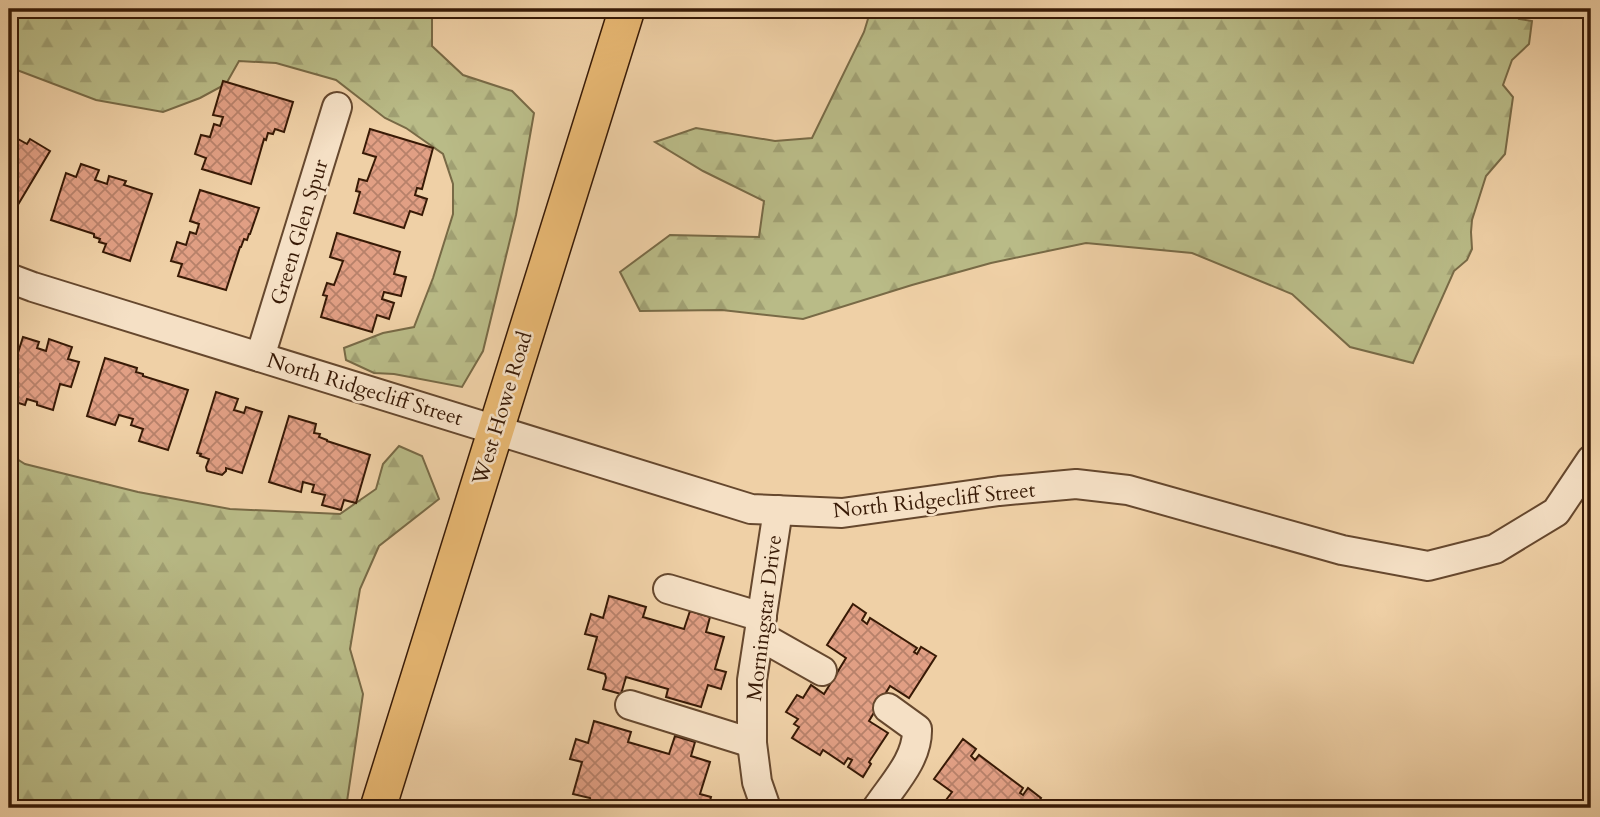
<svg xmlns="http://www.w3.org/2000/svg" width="1600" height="817" font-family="Cardo,serif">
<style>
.forest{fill:url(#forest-firs);stroke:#786a46;stroke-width:2}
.building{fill:url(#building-cross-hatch);stroke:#381a06;stroke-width:2}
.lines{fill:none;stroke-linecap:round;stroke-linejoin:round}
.minor-casing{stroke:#66482e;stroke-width:32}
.major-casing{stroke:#381a06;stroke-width:38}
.minor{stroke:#f5e0c5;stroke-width:28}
.major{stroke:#e8b873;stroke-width:35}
.labels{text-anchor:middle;stroke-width:5;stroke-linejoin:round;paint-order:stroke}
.street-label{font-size:21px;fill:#381a06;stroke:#f5e0c5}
</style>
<defs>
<pattern id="forest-firs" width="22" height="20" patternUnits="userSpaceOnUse" patternTransform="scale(1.75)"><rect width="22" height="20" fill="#b9bb87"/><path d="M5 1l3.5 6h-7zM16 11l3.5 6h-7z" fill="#a0a073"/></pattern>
<pattern id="building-cross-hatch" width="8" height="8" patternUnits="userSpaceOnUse" patternTransform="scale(1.75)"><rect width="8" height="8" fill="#e19f84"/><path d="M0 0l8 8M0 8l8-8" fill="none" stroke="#b7816a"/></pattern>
</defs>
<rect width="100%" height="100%" fill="#efd0a6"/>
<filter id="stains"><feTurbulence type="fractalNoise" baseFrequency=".00286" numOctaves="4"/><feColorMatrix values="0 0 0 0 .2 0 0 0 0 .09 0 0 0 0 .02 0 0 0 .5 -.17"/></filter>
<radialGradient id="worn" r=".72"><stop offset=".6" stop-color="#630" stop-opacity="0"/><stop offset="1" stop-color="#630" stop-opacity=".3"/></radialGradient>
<!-- forest -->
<g class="forest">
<path d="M9,9H432V46L463,75L512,91L534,113L516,215L483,351L462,387L394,374L374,373L346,360L344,348L383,333L414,327L433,278L453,214V184L443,154L406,128L385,118L336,80L276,63L239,61L226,84L200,98L163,112L96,100L9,67Z"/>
<path d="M871,9H1521L1519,19L1532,21L1529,44L1512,60L1503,85L1513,97L1505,154L1486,176L1472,220L1471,232L1472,249L1467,260L1454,271L1413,363L1350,347L1292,294L1192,253L1086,243L991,263L912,285L803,319L722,310L640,311L620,272L670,235L759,237L764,201L703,171L655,142L696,128L775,141L812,138L864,32Z"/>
<path d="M399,446L422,456L439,499L379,546L360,589L350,649L363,694L346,808H9V454L25,464L138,492L230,509L340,514L376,489L383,464Z"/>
</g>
<!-- building -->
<g class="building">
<path d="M223,81L293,102L284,132L275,129L273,134L268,133L266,140L264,139L251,184L202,169L206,158L195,154L201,135L210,137L214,124L220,126L223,117L213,115Z"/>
<path d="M370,129L433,148L422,189L417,188L415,195L427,199L422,215L410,211L404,228L354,213L360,192L356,191L359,179L367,181L376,157L363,153Z"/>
<path d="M9,134L27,144L30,139L50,151L16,208L9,203Z"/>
<path d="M81,164L99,170L95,180L107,184L109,176L126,181L124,185L152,194L130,261L103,252L106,244L99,242L100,239L94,237V234L51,220L66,173L76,177Z"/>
<path d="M200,190L259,208L250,234H249L247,240L244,239L241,247H240L226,290L178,276L182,264L171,261L177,242L186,245L190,232L196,234L199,224L190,221Z"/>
<path d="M337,233L400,252L394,274L406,277L401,296L384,292L382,299L394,303L389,319L377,315L372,332L321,317L327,296L323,295L327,283L334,285L343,261L330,257Z"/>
<path d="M23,337L39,342L37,348L46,351L49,339L72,347L68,359L79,362L71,387L60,384L53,410L37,405V402L27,399L25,405L9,400V381Z"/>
<path d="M105,358L137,368L136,372L143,374V376L188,390L168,450L139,441L143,429L131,425L133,419L119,415L115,425L87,416Z"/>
<path d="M216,392L238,399L234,410L244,413L246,407L262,412L242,473L226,468V471L222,475L207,471L206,467L209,459L200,456L201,454L197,453Z"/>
<path d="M289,416L316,424L314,433L320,434L319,437L327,440V441L370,455L356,503L344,500L341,510L322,505L325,495L312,492L314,485L303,482L301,492L269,482Z"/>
<path d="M609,596L646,607L643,617L684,629L690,611L710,617L706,632L724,637L715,669L726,672L721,689L708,685L701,707L666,697L668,689L626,677L621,694L603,689L606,678L605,674L588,669L597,637L585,634L591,614L603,618Z"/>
<path d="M853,604L866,613L862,620L867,624L870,618L917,648L914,652L917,654L921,647L936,656L909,698L890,686L869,721L888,733L869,762L871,764L863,777L848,767L852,760L848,758L844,764L823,750L820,755L792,738L799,727L794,724L798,719L786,712L797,695L803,698L811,685L824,694L846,658L827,645Z"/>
<path d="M594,721L631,732L628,742L669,754L675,736L695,742L691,756L710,762L700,794L711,797L708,808H635L611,801L609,808H589L591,803L590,798L573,794L582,762L570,759L576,739L588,743Z"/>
<path d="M963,739L976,749L971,756L975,760L979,755L1023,788L1020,793L1023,795L1028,788L1041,798L1034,808H940L952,792L934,779Z"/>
</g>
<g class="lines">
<defs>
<g id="minor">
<path d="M9,278L33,287L751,509L842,513L999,491L1076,484L1128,490L1342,550L1428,566L1495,549L1556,512L1591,460"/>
<path d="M260,357L337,107"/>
<path d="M668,589L762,617"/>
<path d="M760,636L822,671"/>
<path d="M630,705L752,743"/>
<path d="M766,808L757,782L752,743V680L778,510"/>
<path d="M877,808C893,784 918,759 917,729L888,708"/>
</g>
<path id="major" d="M378,808L627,9"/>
</defs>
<!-- minor casing -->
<use href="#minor" class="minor-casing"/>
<!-- major casing -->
<use href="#major" class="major-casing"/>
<!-- minor -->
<use href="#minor" class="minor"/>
<!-- major -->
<use href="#major" class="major"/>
</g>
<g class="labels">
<!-- street labels -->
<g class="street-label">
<text transform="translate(299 232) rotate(-73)" y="7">Green Glen Spur</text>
<text transform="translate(365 389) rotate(17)" y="7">North Ridgecliff Street</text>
<text transform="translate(502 408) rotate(-73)" y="7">West Howe Road</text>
<text transform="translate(934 500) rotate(-6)" y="7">North Ridgecliff Street</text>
<text transform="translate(764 618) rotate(-83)" y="7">Morningstar Drive</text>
</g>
</g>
<!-- margin -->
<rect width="1600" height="817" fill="none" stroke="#efd0a6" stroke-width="35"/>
<rect x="10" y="10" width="1579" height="796" fill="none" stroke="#381a06" stroke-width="3.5"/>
<rect x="18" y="18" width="1565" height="782" fill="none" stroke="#381a06" stroke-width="2"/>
<rect width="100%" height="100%" filter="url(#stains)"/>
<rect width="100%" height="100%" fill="url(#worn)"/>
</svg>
